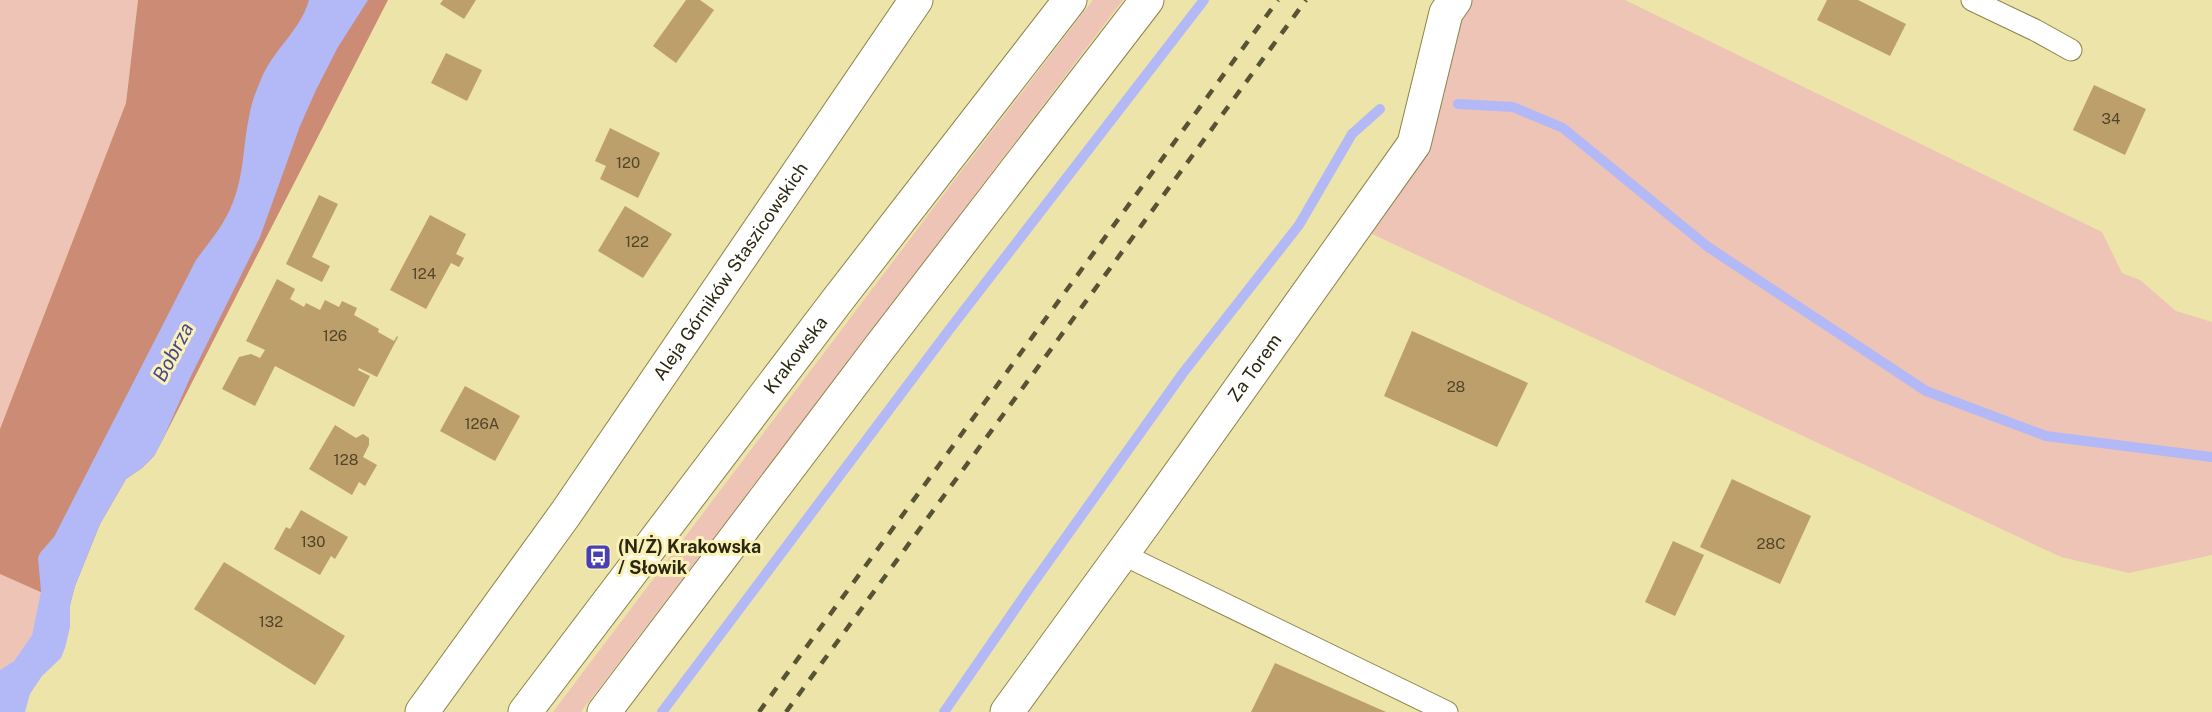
<svg xmlns="http://www.w3.org/2000/svg" width="2212" height="712" font-family="'Public Sans',sans-serif">
<style>
.green{fill:#eec4b6}
.forest{fill:#cb8b74}
.water{fill:#b3b9f6}
.lines{fill:none;stroke-linecap:round;stroke-linejoin:round}
.stream{stroke:#b3b9f6;stroke-width:10}
.building{fill:#bd9f6c}
.lane-casing{stroke:#8c834b;stroke-width:23}
.street-casing{stroke:#8c834b;stroke-width:35}
.primary-casing{stroke:#8c834b;stroke-width:35}
.lane{stroke:#fff;stroke-width:21}
.street{stroke:#fff;stroke-width:33}
.primary{stroke:#fff;stroke-width:33}
.rail{stroke:#585334;stroke-width:4.5;stroke-dasharray:10 10;stroke-linecap:butt}
.labels{text-anchor:middle;stroke-width:6;stroke-linejoin:round;paint-order:stroke}
.number-label{font-size:15px;fill:#504527}
.street-label{font-size:18px;fill:#2b2710;stroke:#faf1b6}
.poi-label{font-size:18px;font-weight:bold;fill:#2b2710;stroke:#faf1b6;text-anchor:start}
.water-label{font-size:20px;font-style:italic;fill:#46478f;stroke:#faf1b6}
</style>
<rect width="100%" height="100%" fill="#ede4a9"/>
<!-- green -->
<g class="green">
<path d="M0,0H138L126,103L0,429Z"/>
<path d="M1093,0H1123L581,712H553L953,182Z"/>
<path d="M1471,0H1625L2102,232L2122,273L2140,280L2176,311L2212,322V555L2129,573L2061,557L1370,233L1461,14Z"/>
<path d="M0,574L41,591L32,635L14,661L0,670Z"/>
</g>
<!-- forest -->
<path class="forest" d="M138,0H388L163,439L154,456L142,468L126,479L100,524L75,586L70,605L0,574V429L126,103Z"/>
<!-- water -->
<path class="water" d="M309,0H368L338,47L316,90L300,126L260,237L190,378L163,439L154,456L142,468L126,479L100,524L75,586L70,605V627L65,648L61,658L42,676L30,694L25,712H0V670L14,661L32,635L41,591L38,558L40,553L54,537L196,260C210,241 225,224 233,202C244,175 243,145 249,117C251,105 255,93 260,82C271,51 300,32 309,0Z"/>
<g class="lines">
<!-- stream -->
<g class="stream">
<path d="M1458,104L1513,107L1563,128L1708,247L1926,391L2046,436L2212,457"/>
<path d="M662,712L949,330L1204,0"/>
<path d="M944,712L1031,586L1183,373L1299,225L1352,134L1380,109"/>
</g>
</g>
<!-- building -->
<g class="building">
<path d="M443,0H476L464,19L440,4Z"/>
<path d="M686,0H700L714,10L676,63L653,46Z"/>
<path d="M1827,0H1858L1906,24L1890,56L1817,20Z"/>
<path d="M446,53L482,70L467,101L431,83Z"/>
<path d="M2094,85L2146,109L2125,155L2073,130Z"/>
<path d="M610,128L660,153L638,198L600,179L606,166L595,161Z"/>
<path d="M319,195L338,204L312,257L330,266L322,282L286,264Z"/>
<path d="M625,206L672,234L643,278L598,251Z"/>
<path d="M430,215L466,234L456,254L464,258L459,267L451,263L426,309L390,290Z"/>
<path d="M277,279L295,289L290,299L304,307L306,303L320,310L325,300L339,307L342,301L357,308L354,315L379,329L378,332L394,341L397,336L398,337L377,377L359,368L358,370L370,376L354,407L275,366L255,406L222,389L239,357L251,354L260,358L265,350L246,341Z"/>
<path d="M1412,331L1528,383L1497,447L1384,396Z"/>
<path d="M465,386L520,416L495,461L440,431Z"/>
<path d="M335,425L356,438L363,434L369,438V445L363,457L377,465L365,486L359,482L352,495L309,469Z"/>
<path d="M1732,479L1811,516L1780,584L1700,547Z"/>
<path d="M301,510L348,537L335,559L331,556L320,575L274,549L286,527L290,529Z"/>
<path d="M1673,541L1704,555L1675,616L1645,602Z"/>
<path d="M224,562L345,636L315,685L194,609Z"/>
<path d="M1275,663L1386,712H1251Z"/>
</g>
<g class="lines">
<defs>
<g id="lane">
<path d="M1972,0L2035,30L2071,50"/>
<path d="M1122,554L1447,712"/>
</g>
<g id="street">
<path id="s1" d="M422,712L566,513L916,0"/>
<path id="s2" d="M1007,712L1146,521L1414,144L1446,13L1455,0"/>
</g>
<g id="primary">
<path id="s3" d="M525,712L836,302L1070,0"/>
<path d="M604,712L880,347L1147,0"/>
</g>
</defs>
<!-- lane casing -->
<use href="#lane" class="lane-casing"/>
<!-- street casing -->
<use href="#street" class="street-casing"/>
<!-- primary casing -->
<use href="#primary" class="primary-casing"/>
<!-- lane -->
<use href="#lane" class="lane"/>
<!-- street -->
<use href="#street" class="street"/>
<!-- primary -->
<use href="#primary" class="primary"/>
<!-- rail -->
<g class="rail">
<path d="M759,712L1278,0"/>
<path d="M786,712L1306,0"/>
</g>
</g>
<!-- icons -->
<defs>
<symbol id="bus-square" viewBox="-11 -11 22 22"><rect x="-9" y="-9" width="18" height="18" rx="4" fill="#483fb5" stroke="#faf1b6"/><path d="M-5-6H5V4H4V6H2V4H-2V6H-4V4H-5ZM-3.5-4V0h7V-4ZM-3.5 1.2v1.5H-2V1.2ZM2 1.2v1.5H3.5V1.2Z" fill="#fff"/></symbol>
</defs>
<g fill-rule="evenodd">
<use href="#bus-square" x="583" y="542" width="30" height="30"/>
</g>
<g class="labels">
<!-- number labels -->
<g class="number-label">
<text x="2111" y="124">34</text>
<text x="628" y="168">120</text>
<text x="637" y="247">122</text>
<text x="424" y="279">124</text>
<text x="335" y="341">126</text>
<text x="1456" y="392">28</text>
<text x="482" y="429">126A</text>
<text x="346" y="465">128</text>
<text x="313" y="547">130</text>
<text x="1771" y="549">28C</text>
<text x="271" y="627">132</text>
</g>
<!-- street labels -->
<g class="street-label">
<text dy="6" stroke="none"><textPath href="#s1" startOffset="538">Aleja Górników Staszicowskich</textPath></text>
<text dy="6" stroke="none"><textPath href="#s3" startOffset="448">Krakowska</textPath></text>
<text dy="6" stroke="none"><textPath href="#s2" startOffset="424">Za Torem</textPath></text>
</g>
<!-- poi labels -->
<g class="poi-label">
<text x="618" y="553">(N/Ż) Krakowska<tspan x="618" dy="21">/ Słowik</tspan></text>
</g>
<!-- water labels -->
<g class="water-label">
<text transform="translate(173 352) rotate(-62)" y="7">Bobrza</text>
</g>
</g>
</svg>
